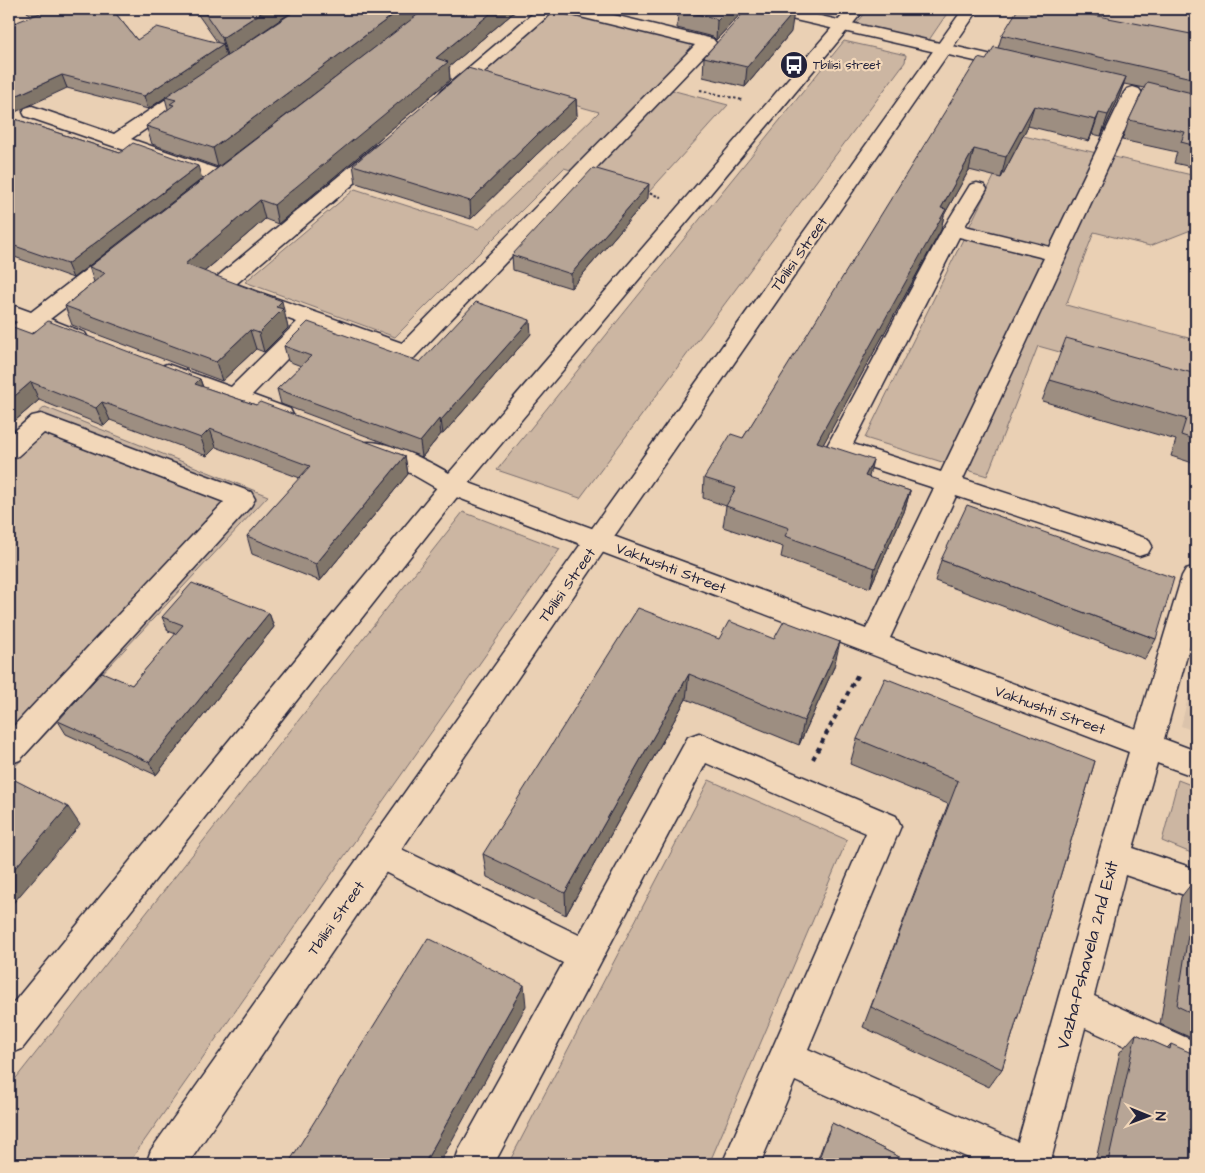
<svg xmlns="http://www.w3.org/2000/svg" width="1205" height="1173" font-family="'Architects Daughter',sans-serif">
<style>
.built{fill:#dbc3ab}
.green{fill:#ccb6a2;stroke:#776c6e}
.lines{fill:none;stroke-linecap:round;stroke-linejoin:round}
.minor-casing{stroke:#22223b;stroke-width:3}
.major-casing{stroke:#22223b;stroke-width:3}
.path-far1{stroke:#22223b;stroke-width:2;stroke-dasharray:2.5 2.5;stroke-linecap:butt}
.path{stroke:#22223b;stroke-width:4;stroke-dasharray:4.5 4.5;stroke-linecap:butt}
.minor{fill:#f2d7b9;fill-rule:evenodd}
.major{fill:#f2d7b9;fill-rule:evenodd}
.wall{fill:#9d8e81;stroke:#22223b;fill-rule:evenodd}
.shaded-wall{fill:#807469;stroke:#22223b}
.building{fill:#b7a596;stroke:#22223b}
.labels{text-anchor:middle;stroke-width:4.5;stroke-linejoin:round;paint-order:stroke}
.far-poi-label{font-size:12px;fill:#22223b;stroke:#f2d7b9;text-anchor:start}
.street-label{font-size:15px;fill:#22223b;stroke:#f2d7b9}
.near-street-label{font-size:18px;fill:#22223b;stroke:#f2d7b9}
</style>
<rect width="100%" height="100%" fill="#ead0b4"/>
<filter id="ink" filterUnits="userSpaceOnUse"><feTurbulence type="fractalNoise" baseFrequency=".02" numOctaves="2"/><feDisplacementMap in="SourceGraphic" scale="10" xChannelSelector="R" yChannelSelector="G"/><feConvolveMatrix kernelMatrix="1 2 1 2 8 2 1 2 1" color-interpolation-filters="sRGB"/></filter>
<g filter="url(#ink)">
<!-- built -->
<path class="built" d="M1196,666V732L1181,726Z"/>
<!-- green -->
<g class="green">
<path d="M555,9H563L698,43L656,86L728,105L648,193L564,168L395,337L245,282L355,189L479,229L599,112L475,77Z"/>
<path d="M869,9H950L929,40L856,24Z"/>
<path d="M1084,9H1196V45L1062,12Z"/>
<path d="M844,41L906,55L905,62L580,498L497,470Z"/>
<path d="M1015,134L1196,176V228L1150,246L1094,232L1066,305L1196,340V390L1038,346L987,476L865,438Z"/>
<path d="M45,407L268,496L9,773V439Z"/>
<path d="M463,512L560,549L128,1164H9V1087Z"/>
<path d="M709,780L847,840L709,1164H508Z"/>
<path d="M1178,780L1196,787V855L1162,841Z"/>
</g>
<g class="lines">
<defs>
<g id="minor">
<path d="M538,9H556L454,98L448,100L442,98L439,94L442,90Z"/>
<path d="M562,9H589L713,39L716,43L414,358L406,360L398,358L316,329L252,395L290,409L293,415L290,421L281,423L159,377L155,372L159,367L167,364L231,387L297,322L212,291L209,286L212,281L376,145L383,143L390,145L393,149L390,153L236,284L402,343L695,45L564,13Z"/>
<path d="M761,9H790L1023,62L1029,63L1032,67L1029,71L1023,72L769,14L763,13Z"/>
<path d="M199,80L205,81L208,85L205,89L131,139L229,173L232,177L229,181L222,183L215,181L25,116L23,112L25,108L32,106L114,134L193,81Z"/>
<path d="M1133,87L1139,89L1142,93L963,479L1148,539L1152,546L1148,553L1139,556L956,496L890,638L1136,729L1182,576L1186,569L1196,566V623L1164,739L1196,751V777L1157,763L1133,848L1196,869V899L1125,875L1094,996L1196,1042V1078L1085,1028L1050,1164H982L795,1081L760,1164H722L866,833L706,763L494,1164H454L459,1150L563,963L369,864L364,854L369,844L380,839L391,844L579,935L688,737L699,733L896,816L901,826L808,1049L1018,1142L1098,856L1129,752L443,492L410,473L361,455L358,449L361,443C384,436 440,467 461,480L866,629L934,488L829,454L826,448L943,229L970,185L977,183L984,185L987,189L965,226L1050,247L1124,93L1127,89ZM959,237L1044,258L941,472L853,444Z"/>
<path d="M121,248L129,249L132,254L129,259L50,319L85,333L88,338L85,343C69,347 51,336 36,330L17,345L9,347V329L17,322L9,319V304L31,312L113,249Z"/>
<path d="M41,414L251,492L255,499L251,506L20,760L9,764V731L224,502L44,433L18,456L9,459V436L32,416Z"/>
</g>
<g id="major">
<path d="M848,9H865L461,492L22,1049L9,1054V1008L443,480Z"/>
<path d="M963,9H979L606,548L188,1164H146L151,1150L588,534Z"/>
</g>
</defs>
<!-- minor casing -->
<use href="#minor" class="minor-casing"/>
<!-- major casing -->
<use href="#major" class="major-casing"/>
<!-- path-far1 -->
<g class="path-far1">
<path d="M700,90L742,100"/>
<path d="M645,192L661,197"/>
</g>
<!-- path -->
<path class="path" d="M813,759L859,672"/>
<!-- minor -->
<use href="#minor" class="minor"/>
<!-- major -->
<use href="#major" class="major"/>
</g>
<!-- wall -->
<g class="wall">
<path d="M26,9H112L137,40L218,43L194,9H518L449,67L450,80L278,224L265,219L204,272L286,320L288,328L264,352L256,349L222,381L72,325L65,306L94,282L89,267L333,79L218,167L152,144L146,126L168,109L165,98L148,109L67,88L33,16L27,12ZM293,11H294L242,46Z"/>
<path d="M678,9H745L716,40L713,37L677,28L678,10Z"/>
<path d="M791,32L745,87L703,77L704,57Z"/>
<path d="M1002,35H1196V168L1174,163L1177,152L1122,140L1129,120L1144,88L1124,84L1119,97L1101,136L1092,134L1089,141L1028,126L1001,178L969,170L944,215L941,230L823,444L869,478L910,491L904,512L870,588L781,557L783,547L723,527L726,506L703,498L704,478L743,438L986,60L998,48Z"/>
<path d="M576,99L577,116L537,154L471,219L356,183L353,165Z"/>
<path d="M9,117L120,153L202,179L73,278L9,255Z"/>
<path d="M648,198L571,288L513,270L512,255Z"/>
<path d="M9,328L200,379L203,387L405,456L408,474L320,581L252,554L247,536L300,478L216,447L207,456L110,420L104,426L39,400L9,426Z"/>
<path d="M531,334L443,434H441L422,457L281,404L277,389L301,366L288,361L284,346L420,362Z"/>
<path d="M1196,374V464L1171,456L1176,440L1042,401L1050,380Z"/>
<path d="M941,560L1156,639L1145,659L935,581Z"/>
<path d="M269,613L274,627L156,775L66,734L58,721L132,685L176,634L168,631L162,617Z"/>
<path d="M719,639L834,667L799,745L686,699L566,915L487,877L483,854Z"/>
<path d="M857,739L1095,761L1002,1069L989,1087L863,1027L948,804L850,764Z"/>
<path d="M1196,878V1040L1160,1024L1181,897Z"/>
<path d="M1136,1034L1167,1048L1171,1044L1196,1164H1095L1120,1052Z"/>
<path d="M832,1123L913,1164H816L826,1137Z"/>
</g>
<!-- shaded-wall -->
<g class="shaded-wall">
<path d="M267,9H292L293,11L227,56L222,38Z"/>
<path d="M401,9H426L218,167L213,148Z"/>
<path d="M496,9H518L449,67L450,80L278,224L274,205L436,58Z"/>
<path d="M729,9H745L716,40L717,21Z"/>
<path d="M794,12L791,32L745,87L747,67Z"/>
<path d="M223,44L226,57L148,109L144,96Z"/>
<path d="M62,75L67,88L9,115V99Z"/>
<path d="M1126,77L1119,97L1101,136L1108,115Z"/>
<path d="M576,99L577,116L537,154L471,219L470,201L536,136Z"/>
<path d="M1034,106L1028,126L1001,178L1006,157Z"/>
<path d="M1099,113L1092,134L1089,141L1096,120Z"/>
<path d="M974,149L969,170L944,215L941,230L813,463L817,442L941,208Z"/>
<path d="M198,166L202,179L73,278L67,264Z"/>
<path d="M649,184L648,198L571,288V274Z"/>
<path d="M260,200L265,219L191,283L185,264Z"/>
<path d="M282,301L288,328L264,352L259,333L276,307Z"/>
<path d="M530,320L531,334L443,434L441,420Z"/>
<path d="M250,330L256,349L222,381L216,362Z"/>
<path d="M200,379L206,397L195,384Z"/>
<path d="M31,382L39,400L9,426V401Z"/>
<path d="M102,402L110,420L104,426L96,408Z"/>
<path d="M439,419L441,434L422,457L420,442Z"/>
<path d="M210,429L216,447L207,456L201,438Z"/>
<path d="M405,456L408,474L320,581L316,564Z"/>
<path d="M873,460L868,481L865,476Z"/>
<path d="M910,491L904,512L870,588L875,568Z"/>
<path d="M269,613L274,627L156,775L149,762Z"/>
<path d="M840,642L834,667L799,745L804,721Z"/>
<path d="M689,674L686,699L566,915L565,893Z"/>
<path d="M68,807L80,825L9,908V875Z"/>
<path d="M524,985L526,1006L439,1164H424Z"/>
</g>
<!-- building -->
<g class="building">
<path d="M37,9H112L137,40L157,27L223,44L144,96L62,75L9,99V25L43,12Z"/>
<path d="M202,9H267L222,38Z"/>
<path d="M298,9H401L213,148L146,126L174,105L170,104L176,100L165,97Z"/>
<path d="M425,9H496L436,58L448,62L274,205L260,200L185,264L282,301L276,307L283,309L259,333L250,330L216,362L65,306L105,273L89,267Z"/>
<path d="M678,9H729L717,21L715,18L678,10Z"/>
<path d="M747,9H779L794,12L747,67L704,57Z"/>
<path d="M1018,9H1062L1196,35V79L1002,35Z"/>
<path d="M994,47L1126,77L1108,115L1099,113L1096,120L1034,106L1006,157L974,149L941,208L946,209L817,442L873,460L865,476L910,491L875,568L785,536L789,528L726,506L736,488L704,478L731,434L743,438L978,58L986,60Z"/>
<path d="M468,68L576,99L536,136L470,201L353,165Z"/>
<path d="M1147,82L1196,94V146L1181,142L1185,132L1129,120Z"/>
<path d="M9,117L120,153L133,143L198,166L67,264L9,244Z"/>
<path d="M593,168L649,184L571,274L512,255Z"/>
<path d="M476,302L530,320L441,420L439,419L420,442L277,389L311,356L284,346L308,322L420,362Z"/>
<path d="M48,321L200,379L195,384L256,405L260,402L405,456L316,564L247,536L310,466L210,429L201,438L102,402L96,408L31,382L9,401V328L13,327L32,334Z"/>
<path d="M1066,338L1196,374V440L1181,435L1186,419L1050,380Z"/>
<path d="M967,505L1174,578L1156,639L941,560Z"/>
<path d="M192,583L269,613L149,762L58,721L102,672L132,685L183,625L162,617Z"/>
<path d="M638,608L719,639L729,621L774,639L784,621L840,642L804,721L689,674L565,893L483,854Z"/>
<path d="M885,678L1095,761L1002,1069L871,1007L958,781L857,739Z"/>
<path d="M9,777L68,807L9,875Z"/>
<path d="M1196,883V1015L1177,1006Z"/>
<path d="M428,938L524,985L424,1164H288Z"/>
<path d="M1136,1034L1170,1049L1171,1044L1196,1055V1164H1112L1108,1162Z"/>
<path d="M832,1123L913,1164H817Z"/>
</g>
</g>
<!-- icons -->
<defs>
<symbol id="bus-disc" viewBox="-11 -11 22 22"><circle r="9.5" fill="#22223b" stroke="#f2d7b9"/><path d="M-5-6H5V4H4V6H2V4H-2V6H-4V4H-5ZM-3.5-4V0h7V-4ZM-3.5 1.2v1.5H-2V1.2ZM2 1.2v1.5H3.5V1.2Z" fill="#fff"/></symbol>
</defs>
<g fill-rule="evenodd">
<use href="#bus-disc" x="778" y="49" width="32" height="32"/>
</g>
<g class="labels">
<!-- far-poi labels -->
<g class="far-poi-label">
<text x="813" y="69">Tbilisi street</text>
</g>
<!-- street labels -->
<g class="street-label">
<text transform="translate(799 254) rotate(-55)" y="5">Tbilisi Street</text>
<text transform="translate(671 568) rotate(21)" y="5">Vakhushti Street</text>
<text transform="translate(567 585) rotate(-55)" y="5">Tbilisi Street</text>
<text transform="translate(1050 710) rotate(20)" y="5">Vakhushti Street</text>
<text transform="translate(336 918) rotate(-55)" y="5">Tbilisi Street</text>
</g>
<!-- near-street labels -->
<g class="near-street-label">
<text transform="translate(1087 955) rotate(-75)" y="6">Vazha-Pshavela 2nd Exit</text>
</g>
</g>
<!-- margin -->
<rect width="1205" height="1173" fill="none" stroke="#f2d7b9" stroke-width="30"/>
<rect x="15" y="15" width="1175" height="1143" fill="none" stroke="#22223b" stroke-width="2" filter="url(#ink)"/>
<!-- north arrow -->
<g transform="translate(1148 1116) rotate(91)" stroke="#f2d7b9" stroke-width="4" paint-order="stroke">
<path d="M0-4L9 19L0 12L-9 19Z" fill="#22223b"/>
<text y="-8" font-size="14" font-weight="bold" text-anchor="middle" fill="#22223b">N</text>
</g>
</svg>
